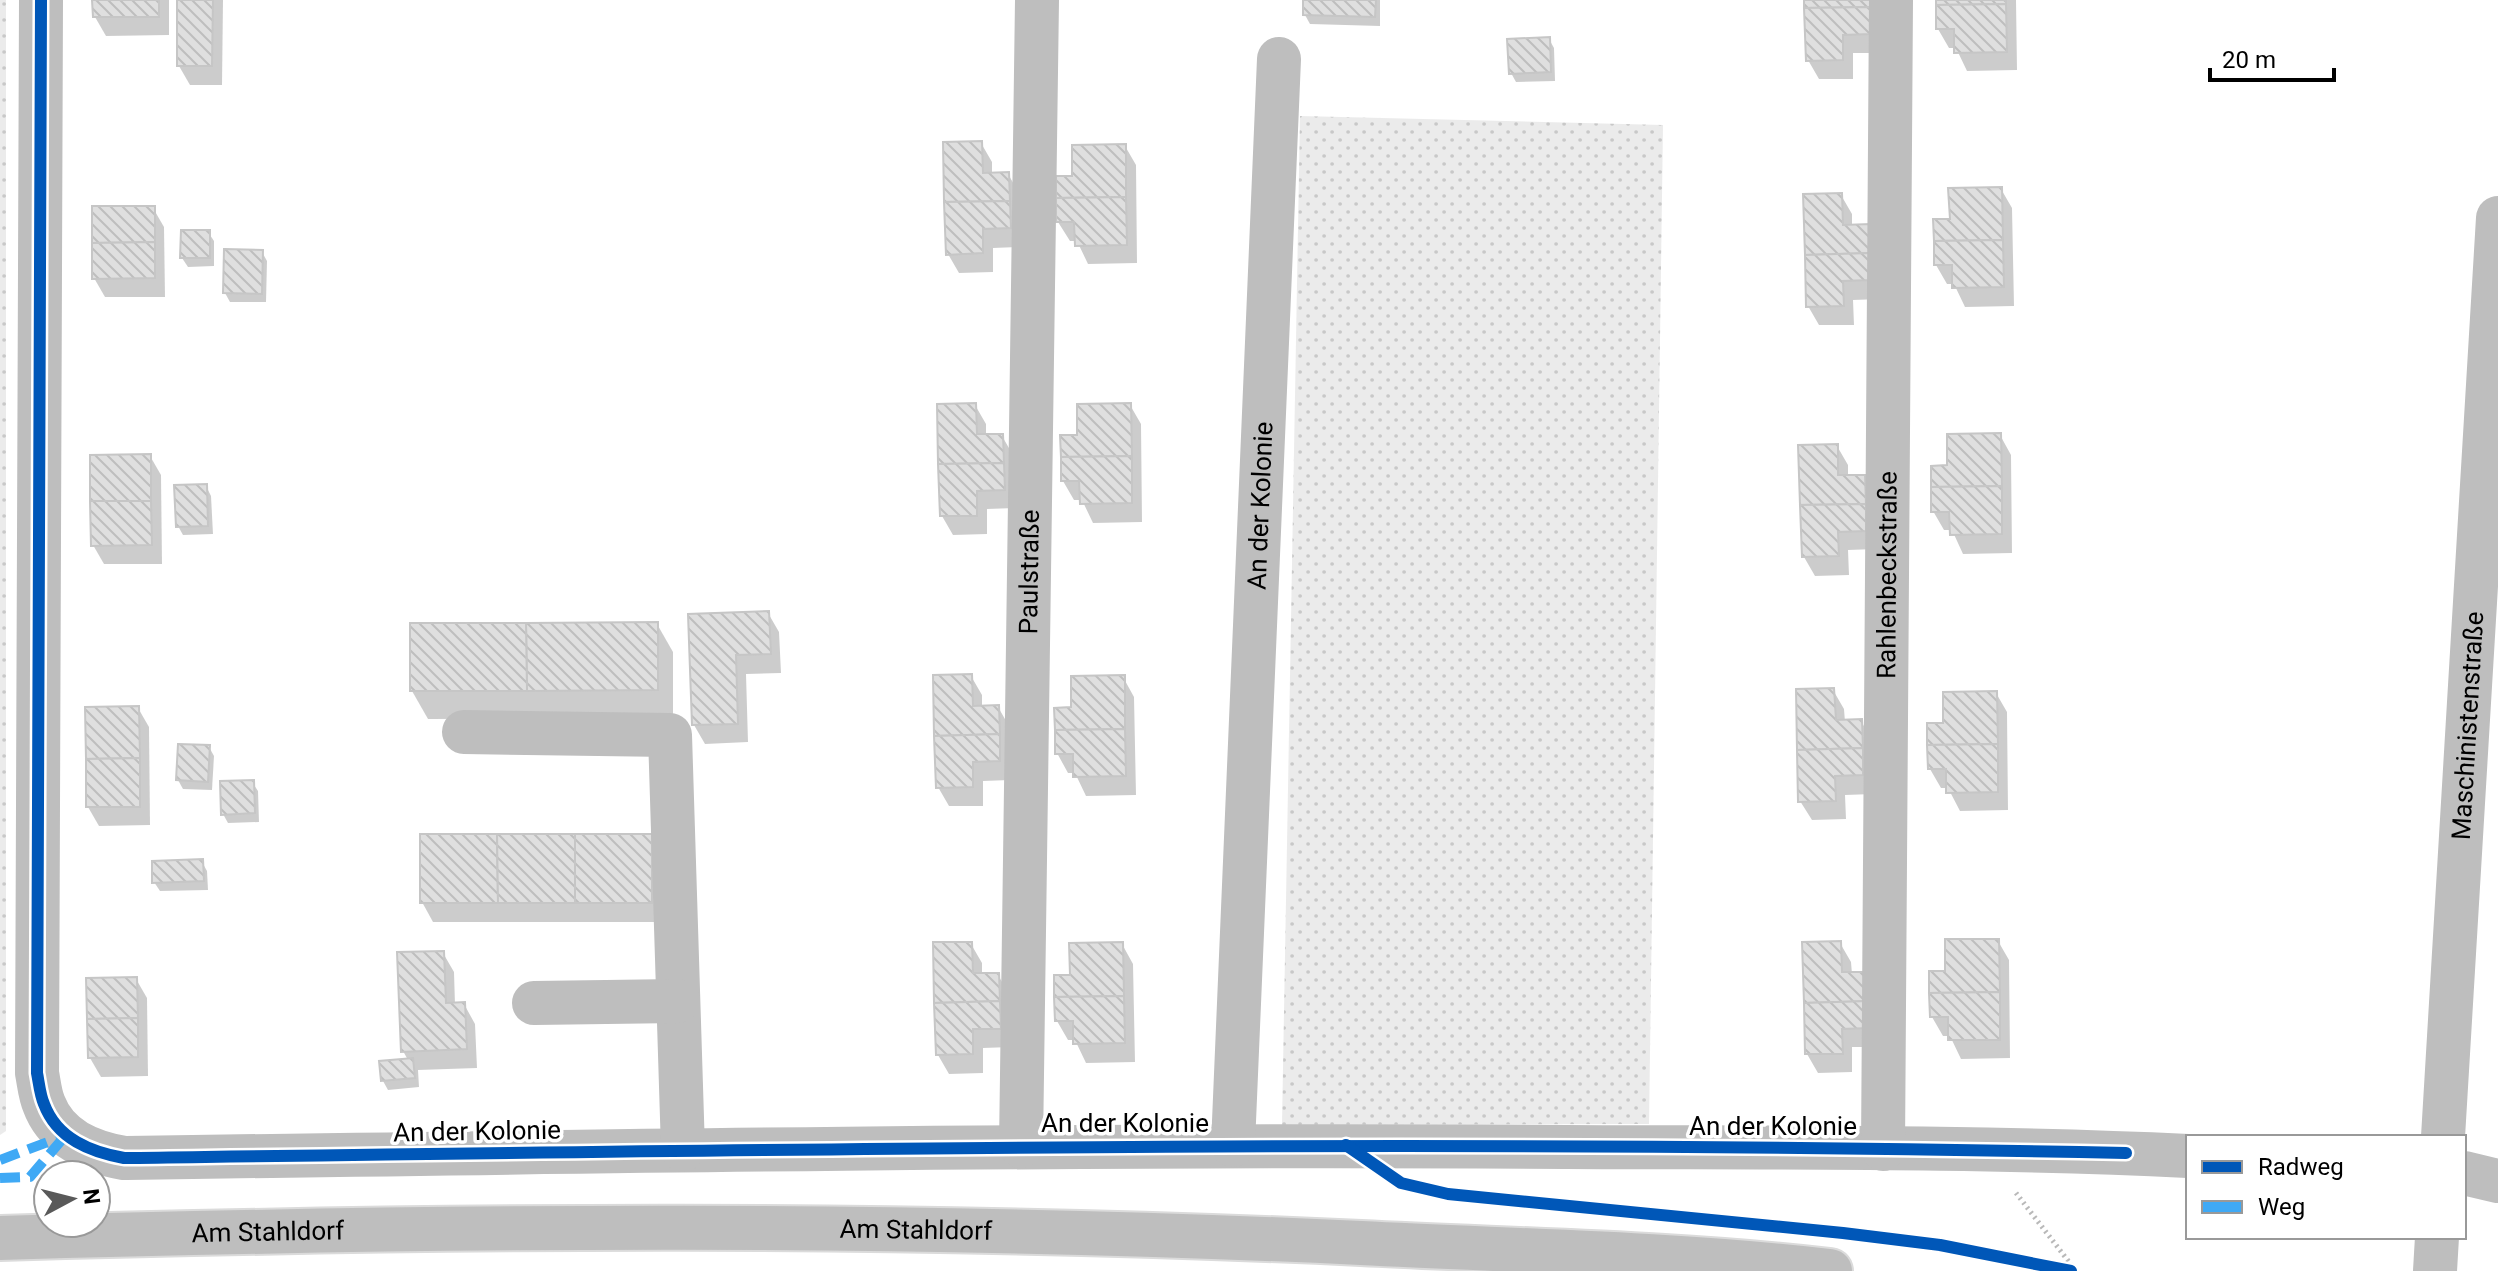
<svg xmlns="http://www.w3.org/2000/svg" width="2498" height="1271" font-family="Roboto,sans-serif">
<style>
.grass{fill:url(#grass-dots)}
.shadow{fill:#0003}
.building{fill:url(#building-back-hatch);stroke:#c6c6c6;stroke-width:2}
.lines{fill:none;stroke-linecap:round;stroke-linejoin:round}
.major-casing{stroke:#dbdbdb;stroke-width:48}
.path{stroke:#b9b9b9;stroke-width:5;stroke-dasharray:2 4;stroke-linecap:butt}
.minor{stroke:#bebebe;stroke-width:44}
.major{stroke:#bebebe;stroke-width:44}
.quiet{stroke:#3fa9f5;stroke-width:10;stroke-dasharray:20 10;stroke-linecap:butt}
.cycleway-casing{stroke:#fff;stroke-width:17}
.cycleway{stroke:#0057b8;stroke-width:12}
.labels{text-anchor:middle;stroke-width:7;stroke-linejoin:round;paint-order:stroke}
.street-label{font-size:26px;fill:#000;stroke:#fff}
</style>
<defs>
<pattern id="grass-dots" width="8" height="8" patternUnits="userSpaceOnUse" patternTransform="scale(2)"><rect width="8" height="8" fill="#ebebeb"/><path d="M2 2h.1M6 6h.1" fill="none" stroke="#c8c8c8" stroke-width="1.8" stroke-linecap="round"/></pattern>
<pattern id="building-back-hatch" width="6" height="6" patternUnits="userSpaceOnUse" patternTransform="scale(2)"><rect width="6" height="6" fill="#dfdfdf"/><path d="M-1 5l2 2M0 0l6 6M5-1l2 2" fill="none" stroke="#bebebe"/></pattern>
</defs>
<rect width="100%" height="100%" fill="#fff"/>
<!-- grass -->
<g class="grass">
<path d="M0,0H6V1131L0,1135Z"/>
<path d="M1300,116L1663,125L1649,1124L1282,1125Z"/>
</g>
<!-- shadow -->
<g class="shadow">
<path d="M94,0H169V35L106,36L95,17Z"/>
<path d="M179,0H223L222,85H190L179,66Z"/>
<path d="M1305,0H1380V26L1310,24L1305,15Z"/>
<path d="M1806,0H1879L1881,53H1853V79H1819L1808,60Z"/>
<path d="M1938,0H2016L2017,70L1967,71L1956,48H1949L1938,29Z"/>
<path d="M1549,39L1554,48L1555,81L1516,82L1511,73Z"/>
<path d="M981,143L992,162V174H1008L1019,193L1021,247L993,248V272L959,273L948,254Z"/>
<path d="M1125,146L1136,165L1137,263L1088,264L1077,241H1070L1058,222L1074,178Z"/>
<path d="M2001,189L2012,208L2014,306L1965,307L1954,284H1947L1936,265L1952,221Z"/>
<path d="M1841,195L1852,214V227L1881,299L1853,300L1854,325H1819L1808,306Z"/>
<path d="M153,208L164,227L165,297H105L94,278Z"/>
<path d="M208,232L214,241V266L188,267L182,258Z"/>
<path d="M262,252L267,261L266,302H230L225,293Z"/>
<path d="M975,405L986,424V436H1002L1013,455L1015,508L987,509V534L953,535L942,516Z"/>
<path d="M1130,405L1141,424L1142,522L1093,523L1082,500H1074L1063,481L1079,437Z"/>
<path d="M2000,435L2011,455L2012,553L1963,554L1952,530H1944L1933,511L1949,467Z"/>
<path d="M1837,446L1848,465V477H1864L1875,496L1876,549L1848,550L1849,575L1815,576L1804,557Z"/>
<path d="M150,456L161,475L162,564H104L93,545Z"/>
<path d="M206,486L211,496L213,534L183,535L178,526Z"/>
<path d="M768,613L779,632L781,673L746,674L748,742L705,744L694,725L690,616Z"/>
<path d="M657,624L673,652V718L428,719L412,691Z"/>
<path d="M971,676L982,695V708L998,707L1009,726L1010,780L983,781V806H949L938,787Z"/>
<path d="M1123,677L1134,697L1136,795L1086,796L1075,773H1068L1057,753L1073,709Z"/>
<path d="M1833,690L1844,709L1845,722L1861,721L1872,740L1873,794L1845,795L1846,819L1812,820L1800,801Z"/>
<path d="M1996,693L2007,712L2008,810L1960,811L1948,788H1941L1930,769L1946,725Z"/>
<path d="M138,708L149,727L150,825L99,826L88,807Z"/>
<path d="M209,747L214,756L212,790L183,789L178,780Z"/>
<path d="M252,782L258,791L259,822L228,823L223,814Z"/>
<path d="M651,836L662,922H433L422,902Z"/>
<path d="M202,862L207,871L208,890L160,891L154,882Z"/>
<path d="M1998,941L2009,960L2010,1058L1961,1059L1950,1036H1943L1932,1017L1947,973Z"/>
<path d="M1840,943L1851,962L1852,974L1880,1047H1852V1072L1818,1073L1807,1054Z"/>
<path d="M971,944L982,963V975H998L1009,994L1011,1047L983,1048V1073L949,1074L938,1055Z"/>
<path d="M1122,944L1133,964L1135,1062L1086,1063L1075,1040H1068L1057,1021L1072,977Z"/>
<path d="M443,953L454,972L455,1005L464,1004L475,1024L477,1068L418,1070L419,1087L388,1090L383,1081L408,1060L403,1051Z"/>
<path d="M136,979L147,998L148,1076L101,1077L90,1058Z"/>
</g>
<!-- building -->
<g class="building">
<path d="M92,0H159V17H93Z"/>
<path d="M177,0H213L212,66H177Z"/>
<path d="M1303,0H1376L1375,17L1303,15Z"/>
<path d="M1804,0H1870V7L1804,8Z"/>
<path d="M1936,0H2006V4L1936,5Z"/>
<path d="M2006,4L2007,52L1954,53V29H1936V5Z"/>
<path d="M1870,7L1871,34L1843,35V60L1806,61L1804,8Z"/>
<path d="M1550,37L1551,72L1509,74L1507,39Z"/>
<path d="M982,141L983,173L1009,172L1010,201L944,202L943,142Z"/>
<path d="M1126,144V197L1056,198V176H1072V145Z"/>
<path d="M2002,187L2003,240L1934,241L1933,219H1950L1948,188Z"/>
<path d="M1842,193L1843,225L1870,224V253L1805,255L1803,194Z"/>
<path d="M1126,197L1127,245L1075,246L1074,222H1056V198Z"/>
<path d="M1010,201L1011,228L983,229V253L946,255L944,202Z"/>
<path d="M92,206H155V242L92,243Z"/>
<path d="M181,230H210V258H180Z"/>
<path d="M2003,240L2004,287L1952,288V265H1934V241Z"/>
<path d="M155,242V278L92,279V243Z"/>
<path d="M224,249L263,250L262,294L223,293Z"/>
<path d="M1870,253L1871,280L1843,281L1844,306L1806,307L1805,255Z"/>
<path d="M976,403L977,434H1003L1004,463L938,464L937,404Z"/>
<path d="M1131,403L1132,456L1061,457L1060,435H1077V404Z"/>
<path d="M2001,433L2002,486L1931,487V466L1947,465V434Z"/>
<path d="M1838,444V475H1865L1866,504L1800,505L1798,445Z"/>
<path d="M151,454V501H90V455Z"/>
<path d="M1132,456V503L1080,504L1079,481H1061V457Z"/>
<path d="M1004,463L1005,490L977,491V516H940L938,464Z"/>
<path d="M207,484L208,526L176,527L174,485Z"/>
<path d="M2002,486V534L1950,535L1949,512H1931V487Z"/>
<path d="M90,501H151L152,545L91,546Z"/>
<path d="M1866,504V531L1838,532L1839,556L1802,557L1800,505Z"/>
<path d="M769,611L771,654L736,655L738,724L692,725L688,614Z"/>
<path d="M658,622V690L527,691L526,623Z"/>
<path d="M410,623H526L527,691H410Z"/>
<path d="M972,674L973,706L999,705L1000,734L934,736L933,675Z"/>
<path d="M1125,675V729L1055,730L1054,708L1071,707V676Z"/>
<path d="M1834,688L1836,720L1862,719L1863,748L1797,750L1796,689Z"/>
<path d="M1997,691L1998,744L1927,745V723H1943V692Z"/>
<path d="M139,706L140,758L86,759L85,707Z"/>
<path d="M1125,729L1126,776L1073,777V754H1055V730Z"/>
<path d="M1000,734V761L973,762V787L936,788L934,736Z"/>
<path d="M178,744L210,745L208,782L176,780Z"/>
<path d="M1998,744V792L1946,793V769H1928L1927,745Z"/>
<path d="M1863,748V775L1835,776L1836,801L1798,802L1797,750Z"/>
<path d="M140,758V807H86V759Z"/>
<path d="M254,780L255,813L221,815L220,781Z"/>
<path d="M420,834H497L498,903H420Z"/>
<path d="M497,834H575V903H498Z"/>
<rect x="575" y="834" width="77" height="69"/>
<path d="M203,859L204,881L152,883V861Z"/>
<path d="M1945,939H1999L2000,992L1929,993V971H1945Z"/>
<path d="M1841,941L1842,972H1869V1001L1804,1003L1802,942Z"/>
<path d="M933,942H972L973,973H999L1000,1001L934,1003Z"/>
<path d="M1123,942L1124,996L1054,997V975H1070L1069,943Z"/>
<path d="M444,951L446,1003L465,1002L467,1049L401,1052L397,952Z"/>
<path d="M137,977L138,1018L87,1019L86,978Z"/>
<path d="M2000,992V1040H1948V1017H1930L1929,993Z"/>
<path d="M1124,996L1125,1043L1073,1044V1021H1055L1054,997Z"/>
<path d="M1000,1001L1001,1029H973V1054L936,1055L934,1003Z"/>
<path d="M1869,1001L1870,1028L1842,1029L1843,1054H1805L1804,1003Z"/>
<path d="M138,1018V1057L88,1058L87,1019Z"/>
<path d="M413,1058L415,1078L381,1081L379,1061Z"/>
</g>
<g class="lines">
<defs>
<g id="major">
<path id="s5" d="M0,1238C454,1225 908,1222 1361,1243C1517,1251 1675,1253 1830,1271"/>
</g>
</defs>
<!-- major casing -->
<use href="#major" class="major-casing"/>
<!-- path -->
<path class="path" d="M2016,1193L2076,1271"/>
<!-- minor -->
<g class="minor">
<path d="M41,0L37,1073C39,1083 40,1095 44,1104C57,1139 91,1152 124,1158C605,1151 1085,1144 1566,1147C1773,1148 1981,1146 2188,1156"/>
<path d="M464,732L670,735L683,1150"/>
<path d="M534,1003L678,1001"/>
<path id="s1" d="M2443,1137L2498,218"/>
<path id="s2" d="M1233,1145L1279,59"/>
<path id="s3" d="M1021,1146L1037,0"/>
<path id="s4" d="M1883,1149L1891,0"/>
<path d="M2464,1173L2498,1181"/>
<path d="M2435,1271L2437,1237"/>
</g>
<!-- major -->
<use href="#major" class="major"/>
<!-- quiet -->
<g class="quiet">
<path d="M0,1160L61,1137"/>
<path d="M0,1178L30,1177L65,1136"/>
</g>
<defs>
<g id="cycleway">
<path d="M41,0L37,1073C39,1083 40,1095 44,1104C57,1139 91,1152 124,1158C792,1149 1459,1139 2126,1153"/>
<path d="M1346,1145L1401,1183L1448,1194L1843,1233L1940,1245L2071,1271"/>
</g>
</defs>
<!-- cycleway casing -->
<use href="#cycleway" class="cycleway-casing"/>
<!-- cycleway -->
<use href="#cycleway" class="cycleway"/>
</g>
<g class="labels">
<!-- street labels -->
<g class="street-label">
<text dy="9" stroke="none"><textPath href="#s2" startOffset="640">An der Kolonie</textPath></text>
<text dy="9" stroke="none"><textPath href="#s3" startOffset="574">Paulstraße</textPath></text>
<text dy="9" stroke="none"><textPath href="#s4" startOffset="574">Rahlenbeckstraße</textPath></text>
<text dy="9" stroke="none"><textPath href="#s1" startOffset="412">Maschinistenstraße</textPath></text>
<text x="1125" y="1132">An der Kolonie</text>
<text x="1773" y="1135">An der Kolonie</text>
<text transform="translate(477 1131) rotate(-1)" y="9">An der Kolonie</text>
<text dy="9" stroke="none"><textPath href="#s5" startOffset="916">Am Stahldorf</textPath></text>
<text dy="9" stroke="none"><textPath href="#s5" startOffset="268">Am Stahldorf</textPath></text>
</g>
</g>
<!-- legend -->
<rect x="2186" y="1135" width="280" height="104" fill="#ffffff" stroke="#999999" stroke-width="2"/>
<rect x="2202" y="1161" width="40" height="12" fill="#0057b8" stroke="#999999" stroke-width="2"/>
<text x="2258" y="1175" font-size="24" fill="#000000">Radweg</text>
<rect x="2202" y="1201" width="40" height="12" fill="#3fa9f5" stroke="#999999" stroke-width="2"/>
<text x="2258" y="1215" font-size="24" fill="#000000">Weg</text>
<!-- north arrow -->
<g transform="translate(72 1199) rotate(83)"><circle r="38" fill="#ffffff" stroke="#999999" stroke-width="2"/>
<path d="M0-6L14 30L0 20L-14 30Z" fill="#595959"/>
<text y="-12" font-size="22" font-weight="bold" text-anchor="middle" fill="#000000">N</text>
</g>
<!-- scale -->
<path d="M2210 68v12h124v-12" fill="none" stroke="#000000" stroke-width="4"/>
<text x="2222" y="68" font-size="24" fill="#000000" stroke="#ffffff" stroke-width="6" paint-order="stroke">20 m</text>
</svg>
